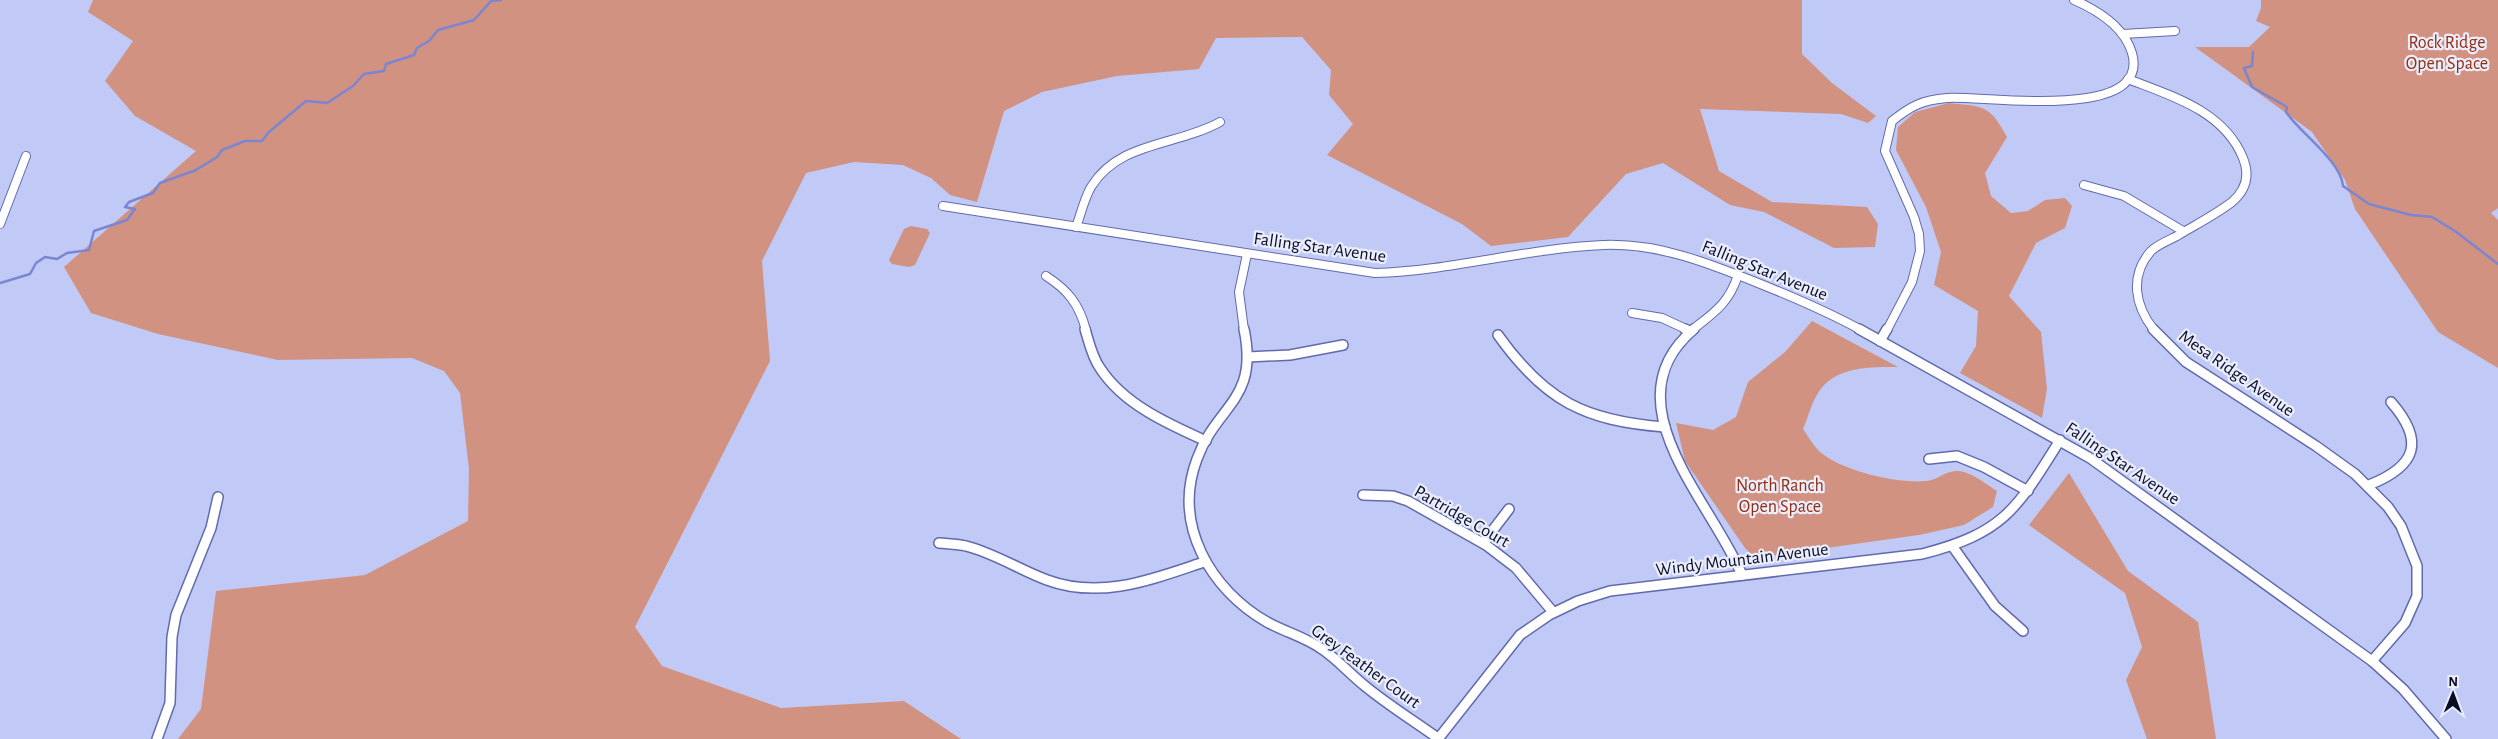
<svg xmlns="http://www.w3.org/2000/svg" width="2498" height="739" font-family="'Alegreya Sans',sans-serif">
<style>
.green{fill:#d19281}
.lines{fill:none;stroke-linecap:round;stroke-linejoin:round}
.stream{stroke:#7a86d1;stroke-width:2.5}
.street-far1-casing{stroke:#616bac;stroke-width:10}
.street-casing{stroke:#616bac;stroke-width:12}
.street-far1{stroke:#fff;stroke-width:8}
.street{stroke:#fff;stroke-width:9}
.labels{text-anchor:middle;stroke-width:4.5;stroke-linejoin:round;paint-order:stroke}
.park-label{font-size:18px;fill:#942d0f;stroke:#eaedfc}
.street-label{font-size:18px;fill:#0a0c25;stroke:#eaedfc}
</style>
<rect width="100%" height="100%" fill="#c1caf6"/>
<!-- green -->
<g class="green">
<path d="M93,0H1802V54L1832,83L1876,116L1868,123L1841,114L1700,109L1719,171L1772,202L1867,207L1878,224L1875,247L1834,248L1764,212L1730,205L1663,163L1626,174L1568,237L1491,246L1462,224L1327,155L1353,124L1329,95L1331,70L1302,37L1216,38L1199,69L1117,76L1042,92L1004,111L977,202L950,195L931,178L903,165L854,162L806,173L762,261L770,361L635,627L662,666L781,708L904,701L961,739H178L201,709L216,591L365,575L468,521L469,469L460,393L444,371L412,358L278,360L158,334L91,313L64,267L196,151L135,116L105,81L133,41L88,12Z"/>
<path d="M2261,0H2498V208L2491,213L2498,220V368L2438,332L2355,209L2345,180L2312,132L2195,47H2249L2270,27L2256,21L2261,8Z"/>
<path d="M1949,103C1984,107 1989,104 2007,137L1985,173L1991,196L2011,213L2028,211L2045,200L2065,198L2072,206L2065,228L2036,243L2009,296L2041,332L2047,389L2042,418L1960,373L1976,346L1978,311L1934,285L1941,252L1926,207L1896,150L1898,127L1915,112Z"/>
<path d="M911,226L927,229L930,233L915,265L909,267L892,264L889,260L904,229Z"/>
<path d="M1812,321L1898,367C1870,367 1835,366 1818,393C1811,404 1808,418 1803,429C1808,436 1813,445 1819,451C1841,471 1898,484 1927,481C1937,480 1945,471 1956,471C1969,470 1986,484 1997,491L1993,507L1964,525L1919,535L1755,558L1745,548L1685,461L1676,423L1713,430L1736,417L1748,382L1785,352Z"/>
<path d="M2069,473L2128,571L2198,622L2216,739H2147L2126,680L2142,647L2125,593L2029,525Z"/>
</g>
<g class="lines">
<!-- stream -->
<g class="stream">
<path d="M2253,52L2252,66L2244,68L2252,87L2287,107L2286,112C2300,133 2341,161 2343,186L2369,204L2411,215L2432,217L2455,231L2498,264"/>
<path d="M0,283L30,274L36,263L45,257L57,259L67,253L89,250L94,231L127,220L135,209L125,207L129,202L153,193L160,183L196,170L217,157L222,150L245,141H262L269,132L306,101L327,103L353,86L364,74L384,71L386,64L414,55L417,48L429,41L438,30L474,20L491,1L501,0"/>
</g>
<defs>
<g id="street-far1">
<path d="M2123,34L2175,31"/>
<path d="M2128,79C2172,96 2224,111 2243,158C2250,175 2246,190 2232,202C2215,215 2195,225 2177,236C2169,240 2157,245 2151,251C2129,276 2135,306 2154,330"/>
<path d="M2084,185L2124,196L2183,231"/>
<path d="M943,206L1375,273C1452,271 1527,248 1604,245C1658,243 1708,263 1758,283C1793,297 1828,312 1861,330"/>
<path d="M0,224L26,156"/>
<path d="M1076,227C1081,214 1084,199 1091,187C1119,141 1177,146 1220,122"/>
<path d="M1046,276C1068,290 1079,304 1086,330"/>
<path d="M1632,313L1662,318L1688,330"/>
<path d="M1244,330L1239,292L1247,254"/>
<path d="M1692,330C1715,312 1729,303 1738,275"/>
<path d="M1887,330L1912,282L1920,251L1919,234L1914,217L1885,151L1892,121C1911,106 1922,100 1947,98C1982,95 2152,123 2132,53C2124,26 2097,10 2074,0"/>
</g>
<g id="street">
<path d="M1085,329C1089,342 1092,357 1100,368C1123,404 1168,424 1206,441"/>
<path d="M1244,329C1259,401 1217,404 1197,459C1172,525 1211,590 1267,622C1285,632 1305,637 1322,649C1337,659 1350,674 1365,686C1388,705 1414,721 1439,739"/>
<path d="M1685,329L1689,331"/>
<path d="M1694,329C1607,402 1712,502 1742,575"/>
<path d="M1859,329L2090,458L2372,661L2403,689L2446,739"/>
<path d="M2153,329L2186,362L2316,446L2355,474L2388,507L2401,526L2417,566V596L2405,623L2372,661"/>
<path d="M1498,335C1545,401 1585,421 1665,427"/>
<path d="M1880,341L1887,329"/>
<path d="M1248,357L1290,355L1343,345"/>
<path d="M1929,459L1957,456L1984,467L2028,491"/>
<path d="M2369,485C2417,466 2425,441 2391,402"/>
<path d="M1363,495L1393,496L1408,501L1486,545L1516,568L1553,612"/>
<path d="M939,543C948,544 957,544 966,546C994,553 1020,570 1047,580C1101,600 1153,579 1204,562"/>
<path d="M1483,543L1509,509"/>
<path d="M1953,547L1995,606L2023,631"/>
<path d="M157,739L170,703L172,637L176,615L211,528L218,497"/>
<path d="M1438,739L1520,635L1549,615L1578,601L1610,591L1922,554C2004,533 2017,509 2060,440"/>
</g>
</defs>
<!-- street-far1 casing -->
<use href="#street-far1" class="street-far1-casing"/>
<!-- street casing -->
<use href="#street" class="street-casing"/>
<!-- street-far1 -->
<use href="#street-far1" class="street-far1"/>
<!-- street -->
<use href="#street" class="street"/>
</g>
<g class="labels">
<!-- park labels -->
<g class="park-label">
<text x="2447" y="48">Rock Ridge<tspan x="2447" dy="21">Open Space</tspan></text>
<text x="1780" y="491">North Ranch<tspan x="1780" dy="21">Open Space</tspan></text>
</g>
<!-- street labels -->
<g class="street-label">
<text transform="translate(1320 247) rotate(8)" y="6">Falling Star Avenue</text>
<text transform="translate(1765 270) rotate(22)" y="6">Falling Star Avenue</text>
<text transform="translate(2237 373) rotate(35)" y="6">Mesa Ridge Avenue</text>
<text transform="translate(2123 463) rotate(34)" y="6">Falling Star Avenue</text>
<text transform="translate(1462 516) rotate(30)" y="6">Partridge Court</text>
<text transform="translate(1742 559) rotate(-7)" y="6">Windy Mountain Avenue</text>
<text transform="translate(1366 666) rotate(36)" y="6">Grey Feather Court</text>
</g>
</g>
<!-- north arrow -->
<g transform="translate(2453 694) rotate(1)" stroke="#eaedfc" stroke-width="4" paint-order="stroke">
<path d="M0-4L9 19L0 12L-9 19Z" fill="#0a0c25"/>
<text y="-8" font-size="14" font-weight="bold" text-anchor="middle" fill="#0a0c25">N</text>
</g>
</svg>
